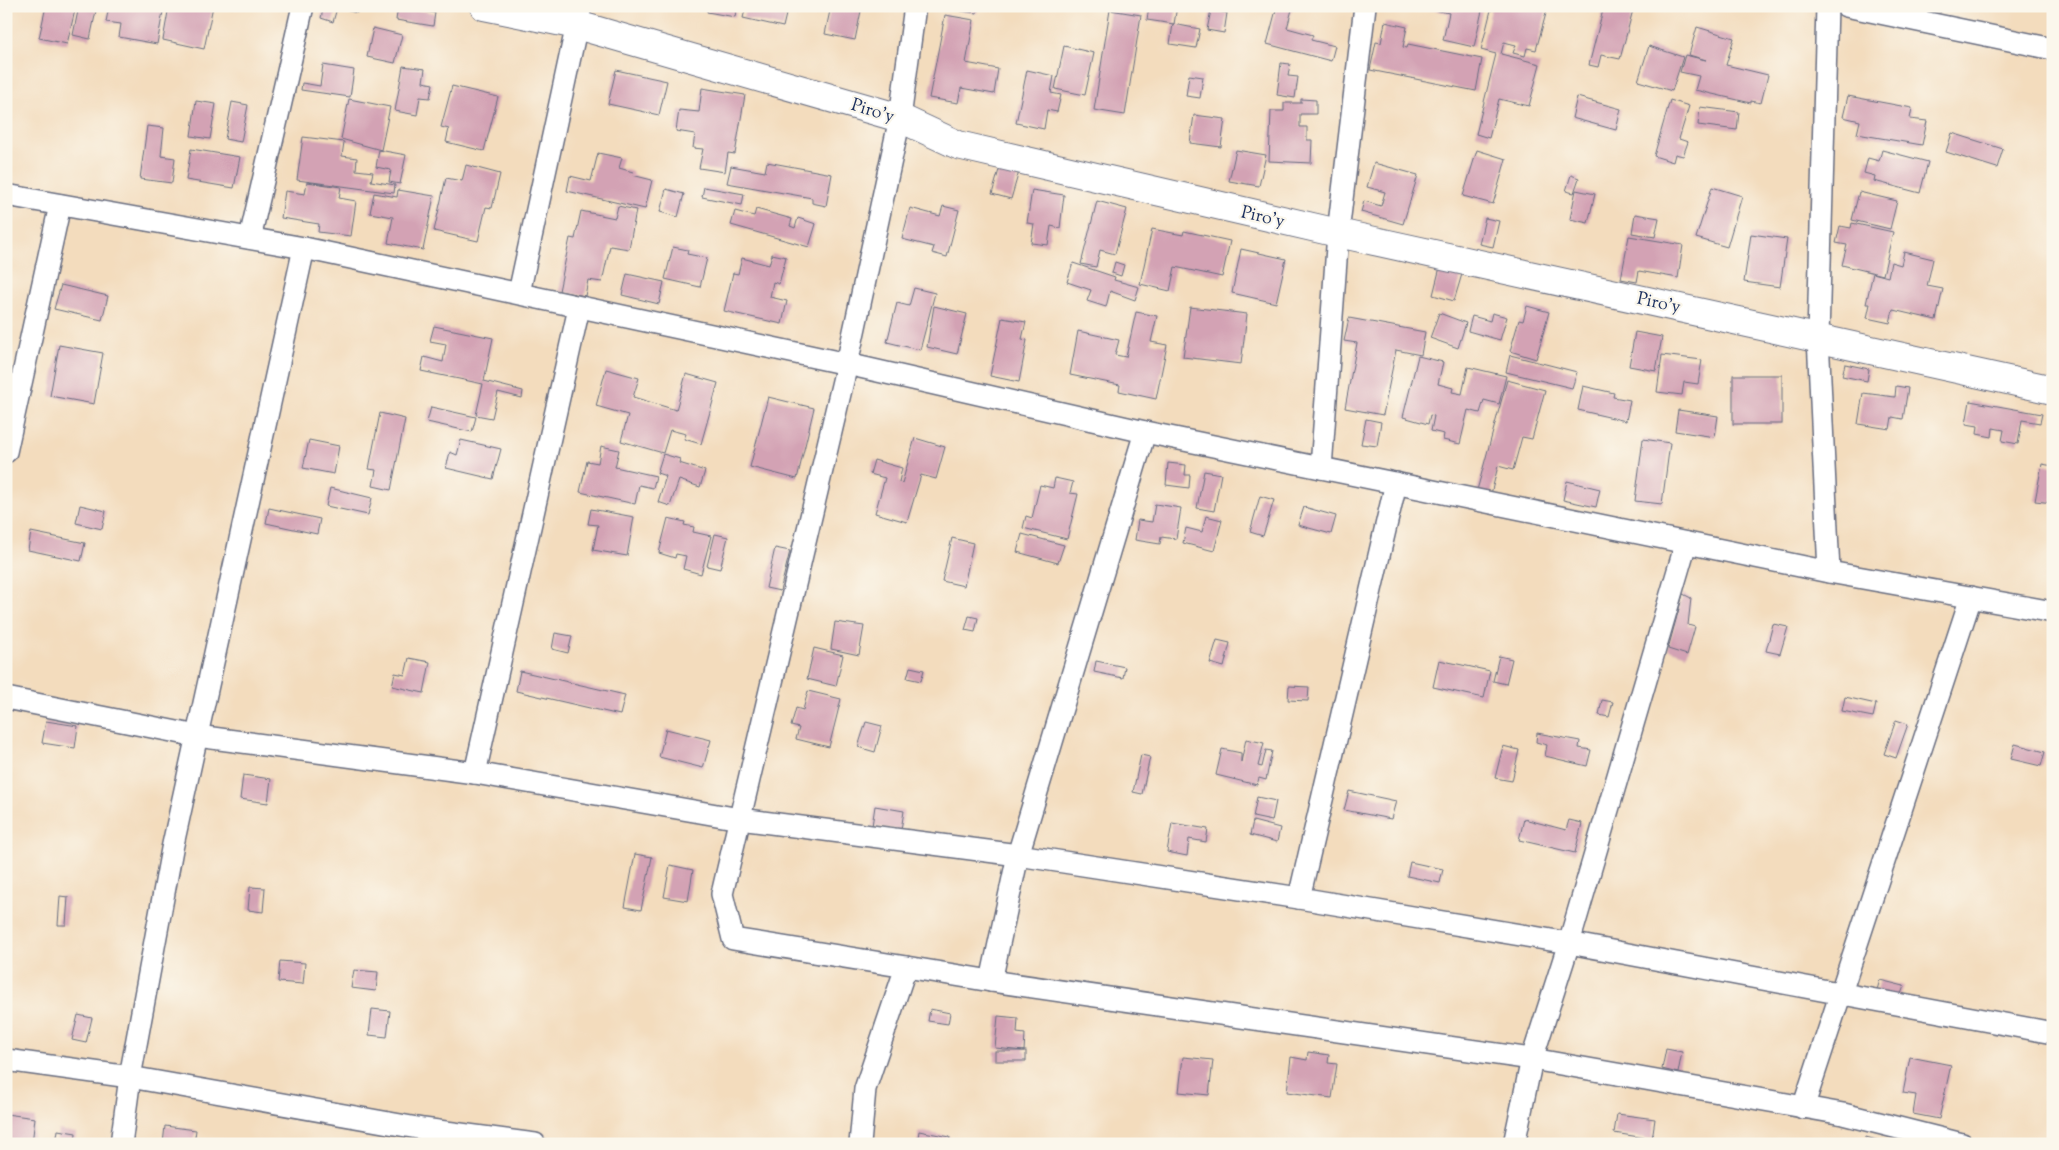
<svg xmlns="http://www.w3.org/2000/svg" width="2059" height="1150" font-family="'Sorts Mill Goudy',serif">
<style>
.building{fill:#d3a2b4}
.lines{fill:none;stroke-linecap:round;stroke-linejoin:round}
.street-casing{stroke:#676c7f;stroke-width:24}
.secondary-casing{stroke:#676c7f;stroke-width:30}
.street{stroke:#fff;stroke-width:21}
.secondary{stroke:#fff;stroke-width:28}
.labels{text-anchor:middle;stroke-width:4.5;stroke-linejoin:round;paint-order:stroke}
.street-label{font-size:18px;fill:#1b2f5e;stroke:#fbf7ec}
</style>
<rect width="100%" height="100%" fill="#fbf7ec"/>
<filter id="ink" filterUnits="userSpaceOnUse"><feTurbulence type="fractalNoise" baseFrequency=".02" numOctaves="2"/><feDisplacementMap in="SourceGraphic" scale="10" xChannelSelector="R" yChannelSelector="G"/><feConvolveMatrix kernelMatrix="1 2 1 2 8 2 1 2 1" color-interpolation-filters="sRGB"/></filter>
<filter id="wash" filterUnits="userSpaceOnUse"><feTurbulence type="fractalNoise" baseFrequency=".0096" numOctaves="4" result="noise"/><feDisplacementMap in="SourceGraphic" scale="20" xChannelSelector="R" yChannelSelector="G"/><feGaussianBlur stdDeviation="1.12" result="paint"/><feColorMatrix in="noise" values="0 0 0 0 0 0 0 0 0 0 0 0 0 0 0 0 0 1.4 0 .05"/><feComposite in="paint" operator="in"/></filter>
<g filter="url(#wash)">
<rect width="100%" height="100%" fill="#f3dcbd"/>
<g id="blocks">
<!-- building -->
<g class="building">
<path d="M46,6H76L67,44L39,38Z"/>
<path d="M79,6H97L90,39L73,35Z"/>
<path d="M109,6H164L157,44L119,37L121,24L106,22Z"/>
<path d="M169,6H213L204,49L163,40Z"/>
<path d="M324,6H359L357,13L337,8L333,22L321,18Z"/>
<path d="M708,6H737L735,17L707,12Z"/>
<path d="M746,6H788L783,27L743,18Z"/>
<path d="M831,6H862L855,40L825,34Z"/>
<path d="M961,6H978L977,13L961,11Z"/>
<path d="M1149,6H1177L1174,24L1147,20Z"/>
<path d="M1277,6H1293L1287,28L1313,35L1311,40L1335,46L1331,61L1267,44Z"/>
<path d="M1429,6H1483L1474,47L1443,40L1449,13L1429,9Z"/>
<path d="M1492,6H1548L1536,50L1527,48L1525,56L1513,53L1516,45L1504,42L1501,54L1540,64L1529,106L1499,99L1489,138L1476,134L1496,54L1481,50Z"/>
<path d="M1604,6H1634L1620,59L1601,55L1598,67L1589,65Z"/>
<path d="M1917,6H1941V12L1917,10Z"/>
<path d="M398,7L435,13L433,26L396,20Z"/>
<path d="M1110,10L1141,15L1125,115L1094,110Z"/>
<path d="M1211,10L1227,13L1224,33L1207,30Z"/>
<path d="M945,15L974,20L966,63L998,69L994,94L961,88L958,103L929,98Z"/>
<path d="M1385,22L1407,27L1403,47L1407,48L1408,44L1482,59L1476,91L1370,70L1376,42L1381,43Z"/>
<path d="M1173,24L1200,29L1196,48L1170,44Z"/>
<path d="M1697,27L1734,38L1726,65L1768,75L1761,103L1751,101V103L1695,90L1699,76L1680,72L1685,55L1706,60L1689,55Z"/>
<path d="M373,28L402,35L395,63L367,57Z"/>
<path d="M1064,46L1094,53L1085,95L1055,89Z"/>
<path d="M1649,46L1683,57L1672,91L1638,81Z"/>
<path d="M1281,63L1290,64L1288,76L1298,77L1295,98L1277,95Z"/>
<path d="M323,65L354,70L350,97L301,90L302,83L320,86Z"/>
<path d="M403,66L425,69L423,82L433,84L430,98L420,97L417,115L395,111Z"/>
<path d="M616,70L667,81L659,115L608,104Z"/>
<path d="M1027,70L1054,76L1051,93L1061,95L1057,112L1047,110L1044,129L1016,123Z"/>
<path d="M1189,75L1203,77L1200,98L1186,96Z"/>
<path d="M452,86L498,97L484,151L446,142L449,129L441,127Z"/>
<path d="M702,88L745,95L735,154L728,153L725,172L699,168L703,149L693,148L695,134L676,131L679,110L699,112Z"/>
<path d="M1848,96L1912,108L1910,119L1927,121L1922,145L1857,134L1860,121L1843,117Z"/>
<path d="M1577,97L1621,109L1616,130L1572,118Z"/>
<path d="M349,99L390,107L381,150L341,139Z"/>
<path d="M1301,99L1316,100V114H1300V127H1307V140H1312L1311,163L1269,161L1271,111H1284V103H1301Z"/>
<path d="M1670,100L1689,106L1679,139L1688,142L1683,156L1675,154L1673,162L1654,156Z"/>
<path d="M196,101L216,104L210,139L191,136Z"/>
<path d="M232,102L248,105L241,142L225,139Z"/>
<path d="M1700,107L1739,112L1737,130L1698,125Z"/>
<path d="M1194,115L1225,119L1221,147L1190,143Z"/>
<path d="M147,126L164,128L161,156L175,158L172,183L140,179Z"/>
<path d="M1952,133L2003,149L1997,168L1946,152Z"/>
<path d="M303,137L344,142L342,156L357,158L356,170L373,172L371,181L395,185L394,193L297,180Z"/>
<path d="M191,149L240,157L234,188L186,180Z"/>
<path d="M379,150L406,155L400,184L389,182L391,170L376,167Z"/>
<path d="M1236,150L1266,155L1259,186L1229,181Z"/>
<path d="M1477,150L1506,159L1493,204L1463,196Z"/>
<path d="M1882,150L1928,162L1920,193L1874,181L1875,176L1864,173L1868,158L1879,161Z"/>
<path d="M598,153L622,158L619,168L633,172L632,175L652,180L645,209L567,191L570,176L591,181Z"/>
<path d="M767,162L832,174L826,206L812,203V198L727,183L731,166L765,172Z"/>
<path d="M1001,163L1020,168L1011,199L992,194Z"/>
<path d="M1374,163L1418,175L1403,224L1361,212L1364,201L1381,206L1385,192L1367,187Z"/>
<path d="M466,165L500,174L492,208L486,207L478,241L434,231L446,178L462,181Z"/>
<path d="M1571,175L1579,178L1574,193L1566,191Z"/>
<path d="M307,182L341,187L339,198L356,201L351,236L318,232L319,224L281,218L285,191L305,194Z"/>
<path d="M704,187L744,194L742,205L702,197Z"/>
<path d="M1712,187L1742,196L1727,247L1696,238Z"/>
<path d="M666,189L684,194L678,217L660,212Z"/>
<path d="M398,190L434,196L423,250L388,243L393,217L370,213L374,193L397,197Z"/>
<path d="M1032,190L1064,195L1060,228L1051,226L1048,245L1031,243L1034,224L1027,223Z"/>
<path d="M1576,190L1595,194L1588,223L1570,219Z"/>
<path d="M1859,192L1897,201L1890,229L1852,220Z"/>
<path d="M1097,201L1127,209L1115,254L1100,250L1096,267L1081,264Z"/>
<path d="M618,206L636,210L629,249L610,246L602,282L588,280L585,296L559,291L570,238L575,239L581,211L615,218Z"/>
<path d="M943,206L959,210L947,257L932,253L934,247L902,239L910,208L940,216Z"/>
<path d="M756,209L792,219L790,226L795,228L798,218L816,224L809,247L731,225L735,211L754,216Z"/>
<path d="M1635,214L1659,218L1655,237L1632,233Z"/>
<path d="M1485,218L1499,221L1493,247L1479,244Z"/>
<path d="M1852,223L1893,232L1883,275L1842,265L1847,245L1836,243L1840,226L1851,228Z"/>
<path d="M1152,229L1183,235L1184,231L1230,241L1222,277L1175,267L1170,291L1140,284Z"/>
<path d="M1751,234L1787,239L1780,287L1744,282Z"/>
<path d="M1629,236L1683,245L1678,278L1639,271L1637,282L1621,279Z"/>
<path d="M673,247L688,250L687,254L707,258L700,287L665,279Z"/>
<path d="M1241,249L1286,259L1276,303L1232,293Z"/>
<path d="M1904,252L1933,259L1927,286L1943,289L1936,320L1893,310L1890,323L1867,318L1870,304H1866L1873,273L1888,277L1891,262L1901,265Z"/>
<path d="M772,254L786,257L779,284L773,282L770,297L787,301L782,324L724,311L733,273L738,274L742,258L769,265Z"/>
<path d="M1115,262L1124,265L1121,276L1112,273Z"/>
<path d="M1073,263L1115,277L1114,280L1139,287L1135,300L1110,291L1106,307L1087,301L1091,290L1067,282Z"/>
<path d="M1440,267L1462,274L1454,301L1433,295Z"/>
<path d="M627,274L664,282L659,304L622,295Z"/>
<path d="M61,285L108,296L102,320L54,309Z"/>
<path d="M914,288L935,293L920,350L887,342L897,303L909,306Z"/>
<path d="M934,306L967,314L957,354L927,347Z"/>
<path d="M1527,306L1549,312L1536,359L1510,351L1519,320L1523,321Z"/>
<path d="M1190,307L1247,314L1241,364L1183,357Z"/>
<path d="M1136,312L1157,316L1151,342L1167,345L1156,399L1119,391L1120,385L1070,375L1078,331L1119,340L1115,355L1126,357Z"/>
<path d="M1439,313L1466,323L1458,348L1430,338Z"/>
<path d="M1492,313L1507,317L1500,340L1468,331L1472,316L1490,321Z"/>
<path d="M1002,318L1026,322L1022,339L1027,340L1019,382L990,376Z"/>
<path d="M1349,318L1425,332L1421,355L1396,350L1383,415L1345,408L1357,343L1344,341Z"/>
<path d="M434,326L493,338L484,381L523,391L522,398L498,392L492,418L476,415L483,384L421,371L424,357L443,362L446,344L430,341Z"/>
<path d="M1635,332L1662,337L1656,371L1629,366Z"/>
<path d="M59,345L103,353L94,404L50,396Z"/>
<path d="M1510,355L1577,372L1572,388L1506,372Z"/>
<path d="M1662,355L1702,360L1698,384L1684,382L1682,395L1657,392Z"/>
<path d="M1418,356L1443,362L1438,384L1453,388L1452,392L1462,394L1468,367L1506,376L1499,404L1484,400L1480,413L1468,410L1460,444L1443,440L1444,434L1431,431L1434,416L1430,415L1428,424L1403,417Z"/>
<path d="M1845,364L1869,369L1867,381L1842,376Z"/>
<path d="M606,369L639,378L633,397L676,410L686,374L718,383L701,444L684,439L686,434L670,430L663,453L621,441L628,415L596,406Z"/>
<rect x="1733" y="375" width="49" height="49"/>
<path d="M1507,380L1545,390L1532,439L1522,437L1513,470L1498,466L1490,498L1476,494Z"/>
<path d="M1583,386L1614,393L1613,397L1630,400L1626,421L1578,410Z"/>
<path d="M1896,386L1908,388L1903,419L1892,417L1890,429L1858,424L1863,393L1895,397Z"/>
<path d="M768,397L814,408L797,479L750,467Z"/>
<path d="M1970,401L2042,414L2040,423L2022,420L2018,444L2002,441L2004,430L1993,428L1992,437L1977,434L1978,426L1966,424Z"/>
<path d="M431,407L476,417L472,432L427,422Z"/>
<path d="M1678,410L1718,416L1715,437L1675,431Z"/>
<path d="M380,413L405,419L391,490L373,486L376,470L369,469Z"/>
<path d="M1366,419L1381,422L1377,446L1361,444Z"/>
<path d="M915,438L945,447L936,479L921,475L907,522L875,513L885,478L870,474L874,460L902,468L899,482L902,483Z"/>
<path d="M1643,439L1670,443L1662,504L1635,501Z"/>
<path d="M309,440L339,446L334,474L303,468Z"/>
<path d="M461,440L501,449L493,479L446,468L450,452L457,455Z"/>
<path d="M601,446L619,450L615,467L656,476L653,488L639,485L635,504L580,492L587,461L598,463Z"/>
<path d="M663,454L680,459L679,463L705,471L700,487L679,480L670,506L658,502L666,476L657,473Z"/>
<path d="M1168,463L1186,465L1185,475H1190L1189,488L1166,485Z"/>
<path d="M2042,464L2053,466V503L2035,501Z"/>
<path d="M1204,471L1221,474L1214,511L1197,508Z"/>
<path d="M1055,478L1073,482L1070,493L1078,494L1067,539L1023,528L1026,516L1032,518L1040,485L1053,488Z"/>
<path d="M1567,481L1600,489L1596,507L1563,500Z"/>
<path d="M330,488L372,498L368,515L326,506Z"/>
<path d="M1260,496L1274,500L1263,536L1250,532Z"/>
<path d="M1155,504L1181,508L1176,539L1161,537L1160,544L1135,540L1138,520L1152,522Z"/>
<path d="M80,505L106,511L102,529L76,523Z"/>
<path d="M1304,507L1336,516L1331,534L1298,525Z"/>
<path d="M269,508L320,519L317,534L266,523Z"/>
<path d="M591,509L634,517L627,556L593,550L598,525L588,524Z"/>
<path d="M1206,516L1222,520L1214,551L1183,543L1186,528L1202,532Z"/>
<path d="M668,518L685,522L684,525L694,527L693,532L711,536L701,574L683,569L686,556L676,554L675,558L659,553Z"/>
<path d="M31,532L85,543L81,561L28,550Z"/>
<path d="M715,534L728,537L720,569L707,566Z"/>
<path d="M1022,534L1064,545L1058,563L1017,552Z"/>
<path d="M952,538L973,543L964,586L942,581Z"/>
<path d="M775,548L790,551L780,591L766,588Z"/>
<path d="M1683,594L1691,598L1688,625L1695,627L1687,655L1668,649Z"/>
<path d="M969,616L978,618L975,632L965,630Z"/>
<path d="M835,622L864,626L859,655L831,649Z"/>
<path d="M1773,624L1788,627L1780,654L1766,651Z"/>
<path d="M555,633L572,636L568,653L552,649Z"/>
<path d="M1217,640L1230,643L1224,667L1210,663Z"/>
<path d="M814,648L843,655L836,686L807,679Z"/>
<path d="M1499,656L1512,659L1506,684L1493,681Z"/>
<path d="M409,658L430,662L424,693L392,686L395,673L405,675Z"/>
<path d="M1439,660L1490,671L1484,698L1433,687Z"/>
<path d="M1096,661L1125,667L1123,678L1094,672Z"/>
<path d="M910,667L924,670L921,681L907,678Z"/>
<path d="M520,671L625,695L620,715L516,691Z"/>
<path d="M1289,686L1309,687L1308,701L1288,700Z"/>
<path d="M808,691L841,699L829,747L796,739L799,728L791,726L796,708L803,710Z"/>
<path d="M1845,697L1876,704L1873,717L1842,711Z"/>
<path d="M1602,700L1613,702L1609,717L1599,715Z"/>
<path d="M1896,720L1908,724L1896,758L1884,754Z"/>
<path d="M46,721L78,726L75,748L42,743Z"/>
<path d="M866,722L882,726L875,752L858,747Z"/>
<path d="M666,729L711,740L703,768L659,757Z"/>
<path d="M1537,733L1580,741L1579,748L1591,750L1587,766L1545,756L1547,745L1536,742Z"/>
<path d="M1246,739L1264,743L1258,766L1262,767L1266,750L1272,751L1266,780L1259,778L1257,785L1216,775L1222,749L1241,753V762Z"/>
<path d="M2015,744L2045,752L2041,766L2011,759Z"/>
<path d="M1503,746L1519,750L1512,781L1495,778Z"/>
<path d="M1141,755L1150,757L1142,794L1133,792Z"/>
<path d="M243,775L271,779L268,803L240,799Z"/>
<path d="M1349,791L1396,801L1391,819L1344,810Z"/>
<path d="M1257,797L1276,801L1272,821L1253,817Z"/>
<path d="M875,806L904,811L901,830L872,826Z"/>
<path d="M1524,819L1566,830L1569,820L1582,823L1575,853L1519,840Z"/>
<path d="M1253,821L1280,828L1277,842L1250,835Z"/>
<path d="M1172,823L1208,829L1206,842L1189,839L1187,856L1167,852Z"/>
<path d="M635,854L652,857L641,910L625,907Z"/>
<path d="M1410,862L1443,869L1440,883L1407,876Z"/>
<path d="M670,865L693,870L688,901L664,897Z"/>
<path d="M250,887L265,888L263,912L248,910Z"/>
<path d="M60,896L68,897L66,925H58Z"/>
<path d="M280,961L305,963L303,984L278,982Z"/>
<path d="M354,970L378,972L376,991L351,988Z"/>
<path d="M1880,980L1904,986L1899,1000L1876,993Z"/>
<path d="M372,1009L390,1011L387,1037L369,1035Z"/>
<path d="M930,1009L950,1013L948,1024L928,1021Z"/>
<path d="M78,1015L92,1018L86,1043L72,1040Z"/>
<path d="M998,1016L1018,1018L1017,1033L1025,1034L1024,1051L995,1048Z"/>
<path d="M1666,1049L1682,1052L1678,1073L1662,1069Z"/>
<rect x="995" y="1051" width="31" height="10"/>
<path d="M1308,1052L1329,1055L1328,1063L1337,1064L1332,1098L1287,1092L1291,1057L1307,1060Z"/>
<path d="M1183,1057L1213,1060L1209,1095L1179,1092Z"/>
<path d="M1910,1057L1951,1065L1939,1119L1913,1114L1916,1095L1903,1093Z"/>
<path d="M6,1114L35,1118L32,1144H6Z"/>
<path d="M1617,1114L1655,1119L1652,1139L1614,1133Z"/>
<path d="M165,1126L196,1130L194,1144H163Z"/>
<path d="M58,1130L76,1133L75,1144H56Z"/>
<path d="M919,1131L950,1137L949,1144H917Z"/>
<path d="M1866,1137L1880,1141V1144H1865Z"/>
</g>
</g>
</g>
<g filter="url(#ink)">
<use href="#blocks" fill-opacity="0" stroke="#676c7f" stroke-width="1"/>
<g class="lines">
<defs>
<g id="street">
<path d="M1827,6L1818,337L1829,572"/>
<path d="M1846,6L2053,49"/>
<path d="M6,195L304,248L847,364L1145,432L1829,572L2053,612"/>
<path d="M250,238L303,6"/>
<path d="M519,293L581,6"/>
<path d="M6,452L60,205"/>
<path d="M1321,468L1338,233L1365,6"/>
<path d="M6,698L197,736L475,773L740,819L1018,855L1299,898L1569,943L2053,1033"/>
<path d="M475,773L579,308"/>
<path d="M1299,898L1396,483"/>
<path d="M906,967L991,981L1532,1059L1843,1114L1962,1144"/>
<path d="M991,981L1018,855L1145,432"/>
<path d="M6,1060L130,1077L423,1129L535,1144"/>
<path d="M1803,1108L1971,597"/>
<path d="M121,1144L130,1077L172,849L304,248"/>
<path d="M860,1144L865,1089L906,967L733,939L722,894L847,364L900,118L915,6"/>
<path d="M1514,1144L1532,1059L1569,943L1686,543"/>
</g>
<path id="secondary" d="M484,6L577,25L900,118L958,145L1338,233L2053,390"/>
</defs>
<!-- street casing -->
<use href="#street" class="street-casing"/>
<!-- secondary casing -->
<use href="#secondary" class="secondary-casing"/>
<!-- street -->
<use href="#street" class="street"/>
<!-- secondary -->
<use href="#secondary" class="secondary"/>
</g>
</g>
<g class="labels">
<!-- street labels -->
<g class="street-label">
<text transform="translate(873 110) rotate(17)" y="6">Piro'y</text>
<text transform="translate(1263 216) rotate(13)" y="6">Piro'y</text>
<text transform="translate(1659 302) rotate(12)" y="6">Piro'y</text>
</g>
</g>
<!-- margin -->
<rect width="2059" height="1150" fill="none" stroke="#fbf7ec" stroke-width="25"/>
</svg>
